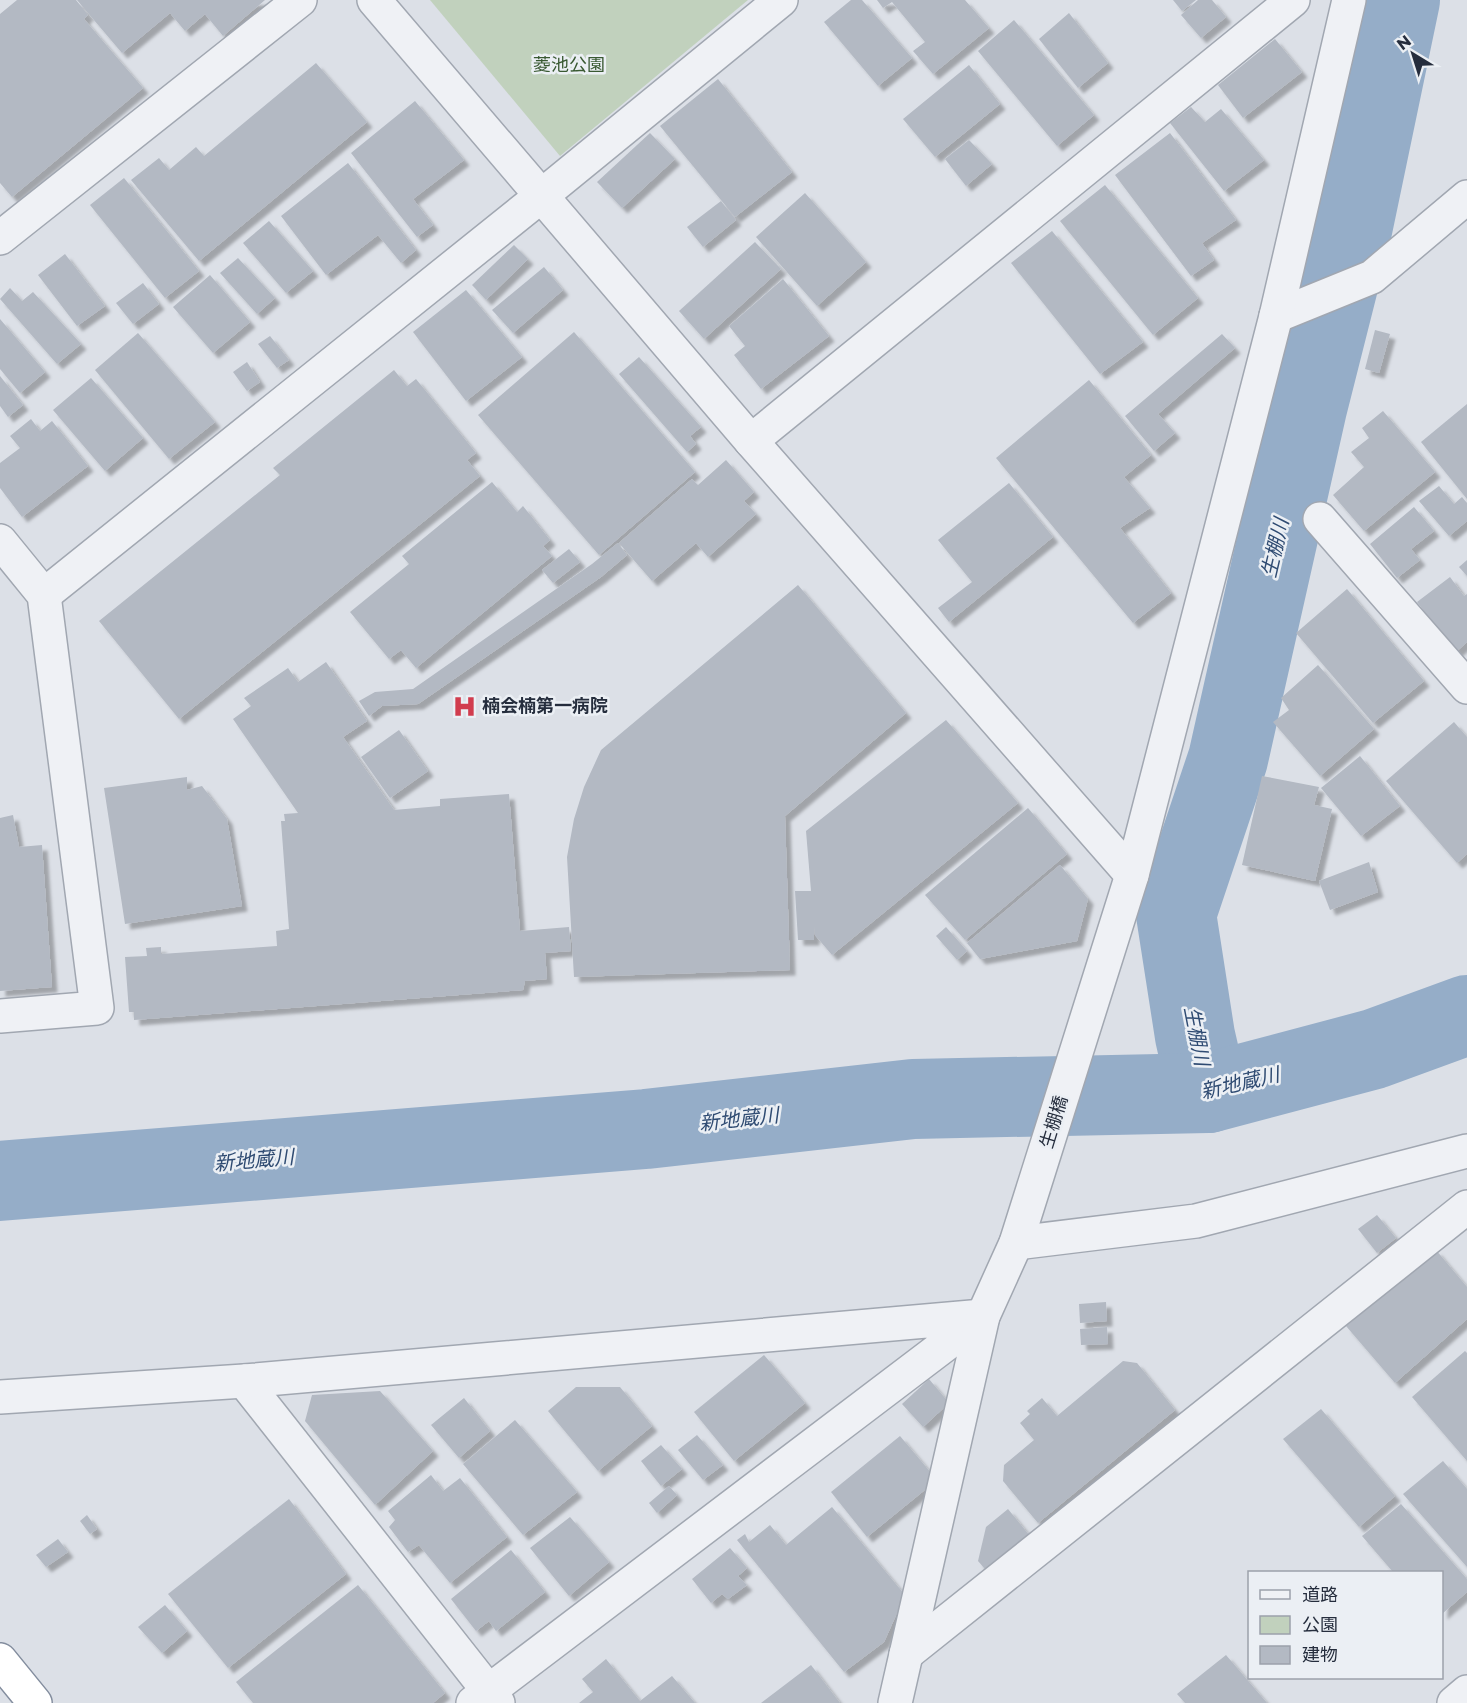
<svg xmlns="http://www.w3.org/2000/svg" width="1467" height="1703" font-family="Montserrat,'Noto Sans JP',sans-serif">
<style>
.green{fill:#c1d1bd}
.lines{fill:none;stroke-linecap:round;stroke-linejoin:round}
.river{stroke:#95adc8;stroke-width:80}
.building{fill:#b3b9c3;filter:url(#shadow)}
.minor-casing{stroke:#a1a7b1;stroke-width:36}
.highway-casing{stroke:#838d9e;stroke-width:36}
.minor{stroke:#eff1f5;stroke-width:33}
.highway{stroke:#fff;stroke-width:33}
.labels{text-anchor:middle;stroke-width:5;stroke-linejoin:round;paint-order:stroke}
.park-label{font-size:18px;fill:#395932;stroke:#ebeff4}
.poi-label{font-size:18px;font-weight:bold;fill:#252d3d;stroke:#ebeff4;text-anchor:start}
.street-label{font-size:18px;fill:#252d3d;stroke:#ebeff4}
.water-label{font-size:20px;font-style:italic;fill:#2f4b72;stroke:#ebeff4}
</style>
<defs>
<filter id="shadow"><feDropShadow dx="5.5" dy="5.5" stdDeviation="1.5" flood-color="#0004"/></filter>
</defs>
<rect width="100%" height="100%" fill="#dce0e7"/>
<!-- green -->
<path class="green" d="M430,0H748L560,156Z"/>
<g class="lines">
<!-- river -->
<g class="river">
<path d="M1208,1093L1195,1036L1176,914L1228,759L1307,408L1352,230L1400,0"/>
<path d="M0,1181L646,1129L913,1099L1208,1093L1374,1049L1467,1015"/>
</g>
</g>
<!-- building -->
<g class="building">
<path d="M17,0H76L88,15L84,19L143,88L12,197L0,183V14Z"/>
<path d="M77,0H265L223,36L205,14L185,31L170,13L122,53Z"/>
<path d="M851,0H862L912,58L878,86L824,22Z"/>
<path d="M877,0H965L989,28L933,74L913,51L925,42L892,2L883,8Z"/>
<path d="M1173,0H1196L1182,11Z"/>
<path d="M1198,0H1212L1226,17L1201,38L1181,15Z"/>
<path d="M1069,13L1108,63L1078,88L1039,39Z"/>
<path d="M1014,20L1094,115L1057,146L978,51Z"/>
<path d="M1275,39L1302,72L1243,118L1218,85Z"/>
<path d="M316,63L367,122L199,261L131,180L159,158L169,170L196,147L204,156Z"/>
<path d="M969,65L1000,104L935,157L903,119Z"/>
<path d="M718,79L792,172L735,217L660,126Z"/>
<path d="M415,101L464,160L413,199L433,225L417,237L351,153Z"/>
<path d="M1191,107L1205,122L1221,109L1264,160L1224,191L1170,123Z"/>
<path d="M650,133L675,159L622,208L597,182Z"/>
<path d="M1170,133L1236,220L1202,243L1214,260L1191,276L1115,175Z"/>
<path d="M969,140L992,164L966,186L945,159Z"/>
<path d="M348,163L416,250L401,263L378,235L326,275L281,216Z"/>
<path d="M124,178L199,271L165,298L90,205Z"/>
<path d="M1105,185L1198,298L1153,335L1060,221Z"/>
<path d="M805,193L866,262L817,306L756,237Z"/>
<path d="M721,201L736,220L703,247L687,227Z"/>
<path d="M269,221L313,271L286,293L243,243Z"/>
<path d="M1052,231L1143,342L1100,374L1011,263Z"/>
<path d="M755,242L781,269L704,339L679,311Z"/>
<path d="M514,245L528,259L486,300L472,285Z"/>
<path d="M65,254L105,306L77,326L38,275Z"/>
<path d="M238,258L275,298L257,314L220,273Z"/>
<path d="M544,267L563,290L513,333L492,310Z"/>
<path d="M210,275L250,322L213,353L173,307Z"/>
<path d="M783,279L829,336L761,389L734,355L745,346L729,326Z"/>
<path d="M143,283L159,304L133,324L116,303Z"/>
<path d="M10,288L22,301L33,292L81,344L57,364L0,299Z"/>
<path d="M466,290L522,357L466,401L413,332Z"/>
<path d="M0,319L45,372L20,393L0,369Z"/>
<path d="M1375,330L1390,334L1379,373L1365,369Z"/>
<path d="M574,332L695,472L599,555L478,415Z"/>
<path d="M138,333L215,422L169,459L95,370Z"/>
<path d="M1222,334L1235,348L1158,414L1175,433L1154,451L1125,416Z"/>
<path d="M270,336L289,360L277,368L258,344Z"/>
<path d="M639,357L701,427L690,436L696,444L687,452L619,374Z"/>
<path d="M247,362L260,382L247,391L233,372Z"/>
<path d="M394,370L407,386L416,379L476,453L467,460L480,476L179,719L99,621L280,475L273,468Z"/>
<path d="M0,376L23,405L8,417L0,406Z"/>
<path d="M91,378L143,438L105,471L53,410Z"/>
<path d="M1089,380L1151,455L1124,477L1150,508L1120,528L1171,593L1133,623L996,458Z"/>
<path d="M1467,404V499L1421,442Z"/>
<path d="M1383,411L1435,472L1364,531L1333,495L1364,467L1351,452L1369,438L1362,428Z"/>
<path d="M31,419L40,431L52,421L88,466L22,517L0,488V463L20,448L10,436Z"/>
<path d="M726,460L754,492L744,501L756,514L708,557L696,543L652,581L619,543L692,479L698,485Z"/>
<path d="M492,482L517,512L523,506L550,540L543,546L552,556L416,668L401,650L389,659L350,612L409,564L402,556Z"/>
<path d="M1009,483L1053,537L949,622L938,608L972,582L938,540Z"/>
<path d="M1439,486L1454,504L1462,497L1467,503V521L1449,536L1419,501Z"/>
<path d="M1414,507L1434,531L1411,549L1420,560L1397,578L1370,544Z"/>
<path d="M618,543L627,555L601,577L418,704L382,706L369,716L359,701L375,692L413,689L592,564Z"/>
<path d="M569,549L580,562L553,583L542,570Z"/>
<path d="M1467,560V576L1459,567Z"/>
<path d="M1450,577L1464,596L1467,594V642L1456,652L1417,602Z"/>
<path d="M798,585L906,713L785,816L790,970L574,977L567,857L574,819L584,787L601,750Z"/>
<path d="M1347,589L1424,681L1373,723L1296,633Z"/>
<path d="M326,662L367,721L343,737L394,810L440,806V799L509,794L520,931L569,927L571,951L545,953L547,979L525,981L523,990L134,1020V1012H129L125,957L147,956L146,948L161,947V954L277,946L276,931L289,929L281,821H285L284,814L298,813L233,719L251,706L244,698L288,668L298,682Z"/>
<path d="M1318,665L1374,729L1320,776L1273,722L1289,710L1281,698Z"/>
<path d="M946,720L1018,803L832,955L815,935L814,926V940H798L795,891H811L806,831Z"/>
<path d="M1454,722L1467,737V854L1457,863L1386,781Z"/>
<path d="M399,730L428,771L390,798L361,757Z"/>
<path d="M1360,756L1400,806L1361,836L1321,788Z"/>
<path d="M1262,776L1319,787L1314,805L1332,809L1315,881L1242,865Z"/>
<path d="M187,777V790L202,786L227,819L242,906L125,924L104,788Z"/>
<path d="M1028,808L1067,854L965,940L925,895Z"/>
<path d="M13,815L19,847L42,845L52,987L0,991V818Z"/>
<path d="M1369,862L1378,892L1330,910L1319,881Z"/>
<path d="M1060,865L1088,899L1077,941L980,959L967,943Z"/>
<path d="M946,927L967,951L957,960L936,936Z"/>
<path d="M1377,1215L1396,1238L1377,1253L1358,1229Z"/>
<path d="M1436,1250L1467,1287V1319L1395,1383L1346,1326Z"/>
<path d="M1106,1302L1107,1321L1080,1323L1079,1304Z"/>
<path d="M1107,1327L1108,1344L1081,1345L1080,1329Z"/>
<path d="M1465,1351L1467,1353V1461L1412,1397Z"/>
<path d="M764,1355L805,1403L734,1461L694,1412Z"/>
<path d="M1123,1361L1137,1363L1175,1410L1038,1523L1003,1481L1004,1465L1034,1440L1020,1423L1030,1414L1027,1411L1042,1398L1057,1416Z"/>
<path d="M929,1379L949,1403L923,1427L902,1404Z"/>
<path d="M576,1387H620L652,1426L598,1471L548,1411Z"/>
<path d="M380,1391L433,1451L375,1505L305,1421L312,1395Z"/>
<path d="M464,1398L490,1431L459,1458L431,1425Z"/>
<path d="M1321,1409L1395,1496L1359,1527L1283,1439Z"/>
<path d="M515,1420L577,1492L523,1535L463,1464Z"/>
<path d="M697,1435L723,1465L703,1480L678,1450Z"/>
<path d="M900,1436L937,1480L867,1537L831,1492Z"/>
<path d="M661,1445L682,1469L661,1486L641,1461Z"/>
<path d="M1443,1461L1467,1489V1567L1403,1494Z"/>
<path d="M431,1475L443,1491L460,1478L507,1537L450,1583L419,1545L408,1552L389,1527L395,1520L388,1511Z"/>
<path d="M669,1486L677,1495L657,1513L649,1503Z"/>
<path d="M289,1499L346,1574L228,1668L168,1594Z"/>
<path d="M1401,1504L1467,1579V1592L1442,1614V1572H1393L1362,1536Z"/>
<path d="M832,1507L905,1595L884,1642L844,1672L737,1540L745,1534L749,1542L770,1525L786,1545Z"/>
<path d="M1008,1509L1034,1541L991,1576L978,1561L986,1527Z"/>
<path d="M87,1515L97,1529L90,1534L80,1521Z"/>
<path d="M570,1517L609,1562L569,1596L530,1548Z"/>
<path d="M58,1539L68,1552L46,1567L36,1555Z"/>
<path d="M730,1548L747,1568L738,1576L747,1585L728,1599L722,1594L711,1603L692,1579Z"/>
<path d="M511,1550L545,1592L496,1631L489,1621L476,1631L451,1599Z"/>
<path d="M358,1585L445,1693L433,1703H253L236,1682Z"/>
<path d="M165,1605L187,1631L162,1653L138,1627Z"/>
<path d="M1226,1655L1267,1703H1185L1177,1694Z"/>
<path d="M606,1659L640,1701L672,1676L695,1703H579L593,1692L582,1679Z"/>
<path d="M811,1665L840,1703H761Z"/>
</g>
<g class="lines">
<defs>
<g id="minor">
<path d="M374,0L751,441L1132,875"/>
<path d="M0,238L300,0"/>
<path d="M1276,316L1372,277L1467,197"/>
<path d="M751,441L1293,0"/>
<path d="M1320,519L1467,687"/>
<path d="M0,541L44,595L97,1008L0,1016"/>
<path d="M44,595L540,197L781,0"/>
<path d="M1016,1243L1196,1221L1467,1151"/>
<path d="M244,1381L498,1703"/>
<path d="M0,1397L244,1381L983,1316L473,1703"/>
<path d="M906,1654L1467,1207"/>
<path d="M895,1703L983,1316L1016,1243L1132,875L1276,316L1349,0"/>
<path d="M1454,1703L1467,1692"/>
</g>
<path id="highway" d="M0,1660L35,1703"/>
</defs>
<!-- minor casing -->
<use href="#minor" class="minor-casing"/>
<!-- highway casing -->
<use href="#highway" class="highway-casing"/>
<!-- minor -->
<use href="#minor" class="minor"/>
<!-- highway -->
<use href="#highway" class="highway"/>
</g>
<!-- icons -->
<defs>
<symbol id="hospital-bare" viewBox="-9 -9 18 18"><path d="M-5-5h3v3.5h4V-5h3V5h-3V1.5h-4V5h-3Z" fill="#d13c4e" stroke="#ebeff4" stroke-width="2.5" paint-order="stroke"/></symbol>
</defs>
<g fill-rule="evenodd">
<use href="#hospital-bare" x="448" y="690" width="33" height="33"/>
</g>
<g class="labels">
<!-- park labels -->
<g class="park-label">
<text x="569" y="71">菱池公園</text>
</g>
<!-- poi labels -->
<g class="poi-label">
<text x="482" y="712">楠会楠第一病院</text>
</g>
<!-- street labels -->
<g class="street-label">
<text transform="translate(1054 1122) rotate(-73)" y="6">生棚橋</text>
</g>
<!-- water labels -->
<g class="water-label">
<text transform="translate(1275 548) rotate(-77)" y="7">生棚川</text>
<text transform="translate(1197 1036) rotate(79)" y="7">生棚川</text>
<text transform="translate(1240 1083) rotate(-13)" y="7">新地蔵川</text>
<text transform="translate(739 1119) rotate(-6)" y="7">新地蔵川</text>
<text transform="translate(254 1160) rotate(-5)" y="7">新地蔵川</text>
</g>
</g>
<!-- legend -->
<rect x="1248" y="1571" width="195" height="108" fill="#ebeff4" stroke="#9ca1ab" stroke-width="1.5"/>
<rect x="1260" y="1590" width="30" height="9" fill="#eff1f5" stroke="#9ca1ab" stroke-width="1.5"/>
<text x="1302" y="1601" font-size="18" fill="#252d3d">道路</text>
<rect x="1260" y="1616" width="30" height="18" fill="#c1d1bd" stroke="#9ca1ab" stroke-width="1.5"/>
<text x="1302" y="1631" font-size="18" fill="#252d3d">公園</text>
<rect x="1260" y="1646" width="30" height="18" fill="#b3b9c3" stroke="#9ca1ab" stroke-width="1.5"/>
<text x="1302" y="1661" font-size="18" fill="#252d3d">建物</text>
<!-- north arrow -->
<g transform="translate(1413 54) rotate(322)" stroke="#ebeff4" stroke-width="4.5" paint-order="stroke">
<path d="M0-4.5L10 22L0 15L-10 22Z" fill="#252d3d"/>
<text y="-9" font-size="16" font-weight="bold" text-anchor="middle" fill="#252d3d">N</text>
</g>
</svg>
